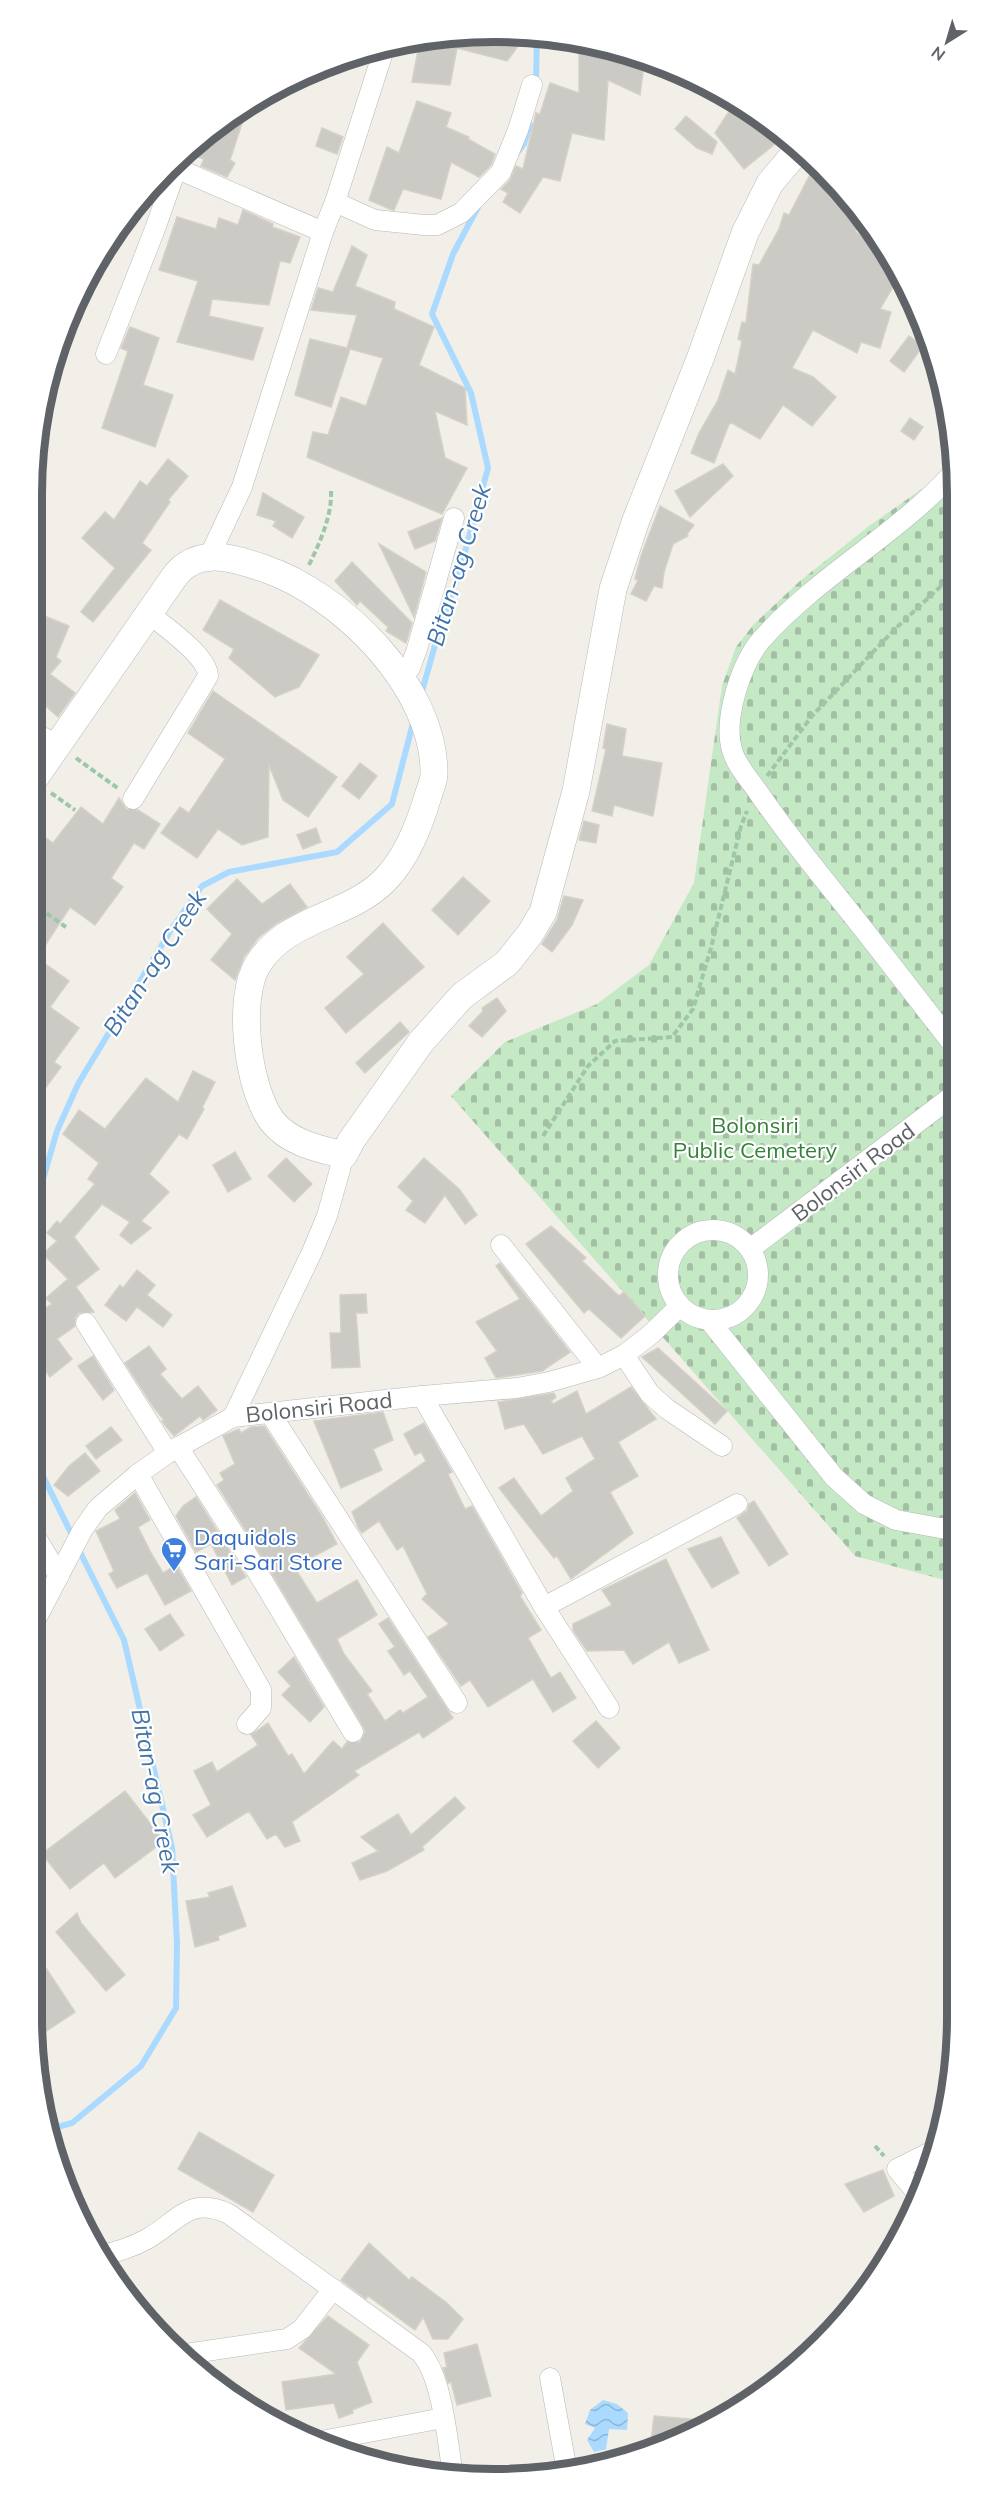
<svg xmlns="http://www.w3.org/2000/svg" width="989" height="2511" font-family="Mulish,sans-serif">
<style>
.cemetery{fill:url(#cemetery-stones)}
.water{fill:url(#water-waves)}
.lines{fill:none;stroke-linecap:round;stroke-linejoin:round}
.stream{stroke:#aadaff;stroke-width:6}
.building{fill:#cccac5;stroke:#d6d1c6;stroke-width:1.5}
.minor-casing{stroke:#b5b8bc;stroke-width:21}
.secondary-casing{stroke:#b6babf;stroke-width:28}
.path{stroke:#9cc7a9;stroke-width:4;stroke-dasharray:6 3;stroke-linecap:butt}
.minor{stroke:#fff;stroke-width:20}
.secondary{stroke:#fff;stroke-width:27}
.labels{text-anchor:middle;stroke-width:4.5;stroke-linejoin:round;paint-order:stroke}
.park-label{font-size:22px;fill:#348238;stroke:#fff}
.street-label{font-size:22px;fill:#5f6368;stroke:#fff}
.shop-label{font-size:22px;fill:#366cbe;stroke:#fff;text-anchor:start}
.water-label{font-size:24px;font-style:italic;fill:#4174aa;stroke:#fff}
.rim{fill:none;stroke:#5f6368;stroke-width:8}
</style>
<defs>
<pattern id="cemetery-stones" width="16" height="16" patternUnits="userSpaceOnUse" patternTransform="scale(1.5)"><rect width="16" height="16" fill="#c5e8c5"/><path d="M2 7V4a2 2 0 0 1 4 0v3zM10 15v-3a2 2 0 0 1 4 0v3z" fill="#a3c0a4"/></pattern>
<pattern id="water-waves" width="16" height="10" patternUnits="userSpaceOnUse" patternTransform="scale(1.5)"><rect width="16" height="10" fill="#aadaff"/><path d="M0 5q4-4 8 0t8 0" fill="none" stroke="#8eb4d2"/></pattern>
</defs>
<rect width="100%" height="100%" fill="#f1efe8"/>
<!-- cemetery -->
<path class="cemetery" d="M954,463L956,1583L855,1556L451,1096L505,1042L597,1004L649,965L694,883L722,686L736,647L754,624L800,581L869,526L936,479Z"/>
<!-- water -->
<path class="water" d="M603,2400L617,2404L628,2413L627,2430L609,2429L606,2449L594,2452L587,2440L595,2428L585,2424L590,2410Z"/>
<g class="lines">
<!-- stream -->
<g class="stream">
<path d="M536,82L537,35"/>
<path d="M517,153L524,144L530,125"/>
<path d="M421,695L439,631L462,563L488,468L471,393L432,314L453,254L478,207"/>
<path d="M32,1217L57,1131L78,1084L171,930L202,886L229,872L337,852L392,804L413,723"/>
<path d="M32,1454L74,1539"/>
<path d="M50,2129L72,2123L141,2066L176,2008L177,1943L172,1848L124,1640L78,1548"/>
</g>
</g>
<!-- building -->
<g class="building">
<path d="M464,33L526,35L507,61L457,48L450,85L412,82L420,40Z"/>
<path d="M579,43H588L645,57L640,95L608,80L604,140L572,133L560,181L543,177L520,213L503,202L508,193L501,189L510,180L516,166L523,169L536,113L540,114L550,83L579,93Z"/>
<path d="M417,101L451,113L446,127L469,137L468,139L495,154L491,165L479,177L451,162L441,199L403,189L394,210H392L369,200L387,147L399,153Z"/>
<path d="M735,102L748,110L775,144L744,169L715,133Z"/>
<path d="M248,105L230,160L235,163L227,177L201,166L204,159L192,155L197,142L212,127Z"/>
<path d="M686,116L717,142L712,154L697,148L675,129Z"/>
<path d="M322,128L343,137L337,154L316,146Z"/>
<path d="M815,165L843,189L864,221L855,232L879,243L900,275L880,309L891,312L880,348L861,342L857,353L813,330L792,368L813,377L836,397L812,426L783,405L760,439L732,423L729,424L714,463L691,453L699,433L718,400L728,370L735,374L742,341L738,339L742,322L746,323L753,264L759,265L779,229L784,213L789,215Z"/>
<path d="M243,210L273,224L272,227L300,237L290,263L280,261L269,305L212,299L209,316L263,328L253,360L177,342L198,281L159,270L177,217L216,229L219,218L238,225Z"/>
<path d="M352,246L367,255L355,286L395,302L394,309L434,327L419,365L465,388L467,425L435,411L445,458L467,468L442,514L307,457L313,432L328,435L341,397L366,406L383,358L350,349L331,407L295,395L310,339L347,348L357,315L311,310L318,288L333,292Z"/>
<path d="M130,327L159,338L143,385L173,395L155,447L102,428L128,351L121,348Z"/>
<path d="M909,336L923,346L904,372L890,361Z"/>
<path d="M910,418L923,427L914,440L901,431Z"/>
<path d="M168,459L188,476L168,500L170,502L142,543L151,550L93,622L81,612L115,568L82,538L105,512L114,520L140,481L147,486Z"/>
<path d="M723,464L733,476L690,517L675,491Z"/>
<path d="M263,493L304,517L292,538L273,526L276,521L257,515Z"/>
<path d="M660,506L694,525L687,534L688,536L673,544L664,572L662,588L654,586L646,601L631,594L638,580L635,579L641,556Z"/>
<path d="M442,518L435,541L415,549L408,532Z"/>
<path d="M379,544L426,572L414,617Z"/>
<path d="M352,562L412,623L406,643L386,631L388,627L360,601L357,605L335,581Z"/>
<path d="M220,600L319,655L299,687L275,697L229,658L234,649L203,630Z"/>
<path d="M32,611L69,626L56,657L61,661L50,674L75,693L58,717L32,694Z"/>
<path d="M213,691L337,777L308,817L283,800L269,765L268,837L242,845L218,829L197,858L161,833L180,807L189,813L225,759L188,733Z"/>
<path d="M607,724L626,729L622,756L662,763L653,816L614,805L612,816L592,811L606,749L603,748Z"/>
<path d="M360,763L377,776L359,799L342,786Z"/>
<path d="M119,798L126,809L138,810L160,824L144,849L134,843L111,878L123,887L95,925L70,907L37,958L69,981L50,1007L79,1028L54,1062L61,1067L32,1106V828L53,843L81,807L103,824Z"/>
<path d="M584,821L599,825L596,843L579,840Z"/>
<path d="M316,828L321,842L303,849L297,835Z"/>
<path d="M463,877L490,901L458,935L432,910Z"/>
<path d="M237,879L262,904L290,884L307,907L277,923L258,938L244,957L235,980L211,960L232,934L207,909Z"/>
<path d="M564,896L583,900L572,925L552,952L542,944L557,920Z"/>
<path d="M383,923L424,967L346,1033L325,1008L364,974L347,957Z"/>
<path d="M497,998L506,1011L482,1037L469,1026L483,1011L482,1008Z"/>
<path d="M400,1022L409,1032L365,1073L356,1063Z"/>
<path d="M193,1071L215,1082L202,1108L204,1109L187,1139L179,1134L149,1174L169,1192L141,1221L151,1228L131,1244L120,1235L130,1222L102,1204L74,1237L99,1269L76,1287L94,1312L79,1313L75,1318V1326L57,1339L72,1359L50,1377L32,1353V1316L52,1304L46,1298L68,1279L43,1254L57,1241L47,1233L57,1221L60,1224L95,1184L88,1179L99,1163L63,1134L79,1110L105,1129L146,1078L178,1102Z"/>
<path d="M235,1152L251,1179L228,1192L213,1165Z"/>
<path d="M286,1158L312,1184L294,1202L268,1176Z"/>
<path d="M424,1158L460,1190L477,1215L465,1224L445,1195L425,1223L406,1210L413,1201L398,1187Z"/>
<path d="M551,1226L586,1258L582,1261L619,1296L624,1292L645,1316L621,1338L589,1309L584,1313L526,1244Z"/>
<path d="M500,1263L570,1352L542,1371L496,1378L485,1358L497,1351L476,1322L520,1299L496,1266Z"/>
<path d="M137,1270L155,1285L147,1295L172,1315L163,1327L137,1307L126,1321L105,1305L120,1285L123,1288Z"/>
<path d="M366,1294L367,1313H356L360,1367L332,1368L330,1333H341L340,1295Z"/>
<path d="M149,1346L166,1369L160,1374L182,1399L198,1386L217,1410L203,1420L200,1416L174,1436L164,1424L162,1421L164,1420L154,1408L125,1363Z"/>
<path d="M658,1348L727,1411L715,1424L642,1357Z"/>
<path d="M93,1356L114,1390L103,1400L78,1366Z"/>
<path d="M631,1387L656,1419L618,1442L638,1476L610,1492L633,1533L571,1579L557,1556L554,1558L499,1488L514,1478L541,1516L573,1491L566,1478L595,1459L582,1436L543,1454L524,1424L505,1429L498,1402L554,1393L556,1397L551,1401L553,1404L577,1391L586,1414Z"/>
<path d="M383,1412L393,1440L373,1449L382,1470L341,1488L314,1421Z"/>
<path d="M424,1423L452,1472L448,1474L465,1509L472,1506L522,1593L520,1596L541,1630L528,1638L551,1678L560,1672L576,1698L553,1712L533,1679L488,1707L470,1680L461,1686L428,1637L449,1624L422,1599L427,1594L403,1546L397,1550L379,1521L362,1533L359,1529L352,1512L426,1461L421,1452L415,1455L404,1434Z"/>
<path d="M264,1426L323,1518L337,1544L294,1567L317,1603L357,1580L377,1615L337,1639L344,1654L372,1691L367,1694L385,1721L400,1710L403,1713L428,1697L410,1671L404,1675L388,1651L395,1647L379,1624L388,1618L453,1718L423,1738L419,1732L354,1771L359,1775L292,1822L300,1841L285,1847L276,1834L267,1839L249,1811L207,1837L193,1815L211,1805L194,1771L212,1762L217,1772L258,1745L251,1735L268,1723L288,1756L292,1754L304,1774L333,1741L342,1749L347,1742H360L365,1732L363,1726L256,1547L217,1485L224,1480L220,1473L235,1464L223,1436L239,1429L241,1433L251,1427Z"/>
<path d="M111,1427L122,1440L96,1459L86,1446Z"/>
<path d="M85,1453L100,1471L68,1496L54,1485L69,1466Z"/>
<path d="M135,1493L150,1520L138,1527L151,1553L163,1573L176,1565L191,1591L165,1605L147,1573L117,1588L109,1574L114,1571L96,1531L120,1519L115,1510Z"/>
<path d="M196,1497L246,1577L232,1585L211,1544L196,1552L176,1516L183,1506Z"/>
<path d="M754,1501L788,1554L769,1566L737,1518L747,1511L749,1504Z"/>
<path d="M721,1537L739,1573L712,1588L688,1549Z"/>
<path d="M666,1559L709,1650L679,1663L669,1642L633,1664L624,1650L587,1651L573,1630V1624L612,1605L602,1590Z"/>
<path d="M170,1614L184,1635L160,1651L145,1629Z"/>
<path d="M294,1657L324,1707L310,1722L282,1695L291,1686L278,1672Z"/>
<path d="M596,1721L620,1748L598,1768L573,1741Z"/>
<path d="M125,1791L164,1841L115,1878L104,1863L70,1889L42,1854Z"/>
<path d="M455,1797L465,1808L422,1847L424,1850L387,1871L360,1880L352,1863L378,1851L361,1837L398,1814L411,1835Z"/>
<path d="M232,1886L246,1926L218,1936L219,1940L195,1947L186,1901L210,1897L208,1893Z"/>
<path d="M77,1913L81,1923L125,1975L106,1991L56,1932Z"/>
<path d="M32,1947L75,2012L45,2032L38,2021L33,2025L32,2016Z"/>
<path d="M199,2132L274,2175L253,2212L178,2169Z"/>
<path d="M883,2170L894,2196L864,2212L845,2184Z"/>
<path d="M369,2243L409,2280L412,2277L447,2303L463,2319L448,2339H433L423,2317L415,2330L368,2296L366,2299L341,2280Z"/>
<path d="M328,2316L369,2345L357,2362L372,2402L352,2410L353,2413L339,2418L334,2403L286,2410L282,2382L336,2374L299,2348Z"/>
<path d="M477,2344L491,2396L457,2405L451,2382L448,2383L443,2368L447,2367L444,2353Z"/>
<path d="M654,2416L714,2421L672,2444L650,2451Z"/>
</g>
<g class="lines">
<defs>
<g id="minor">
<path d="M171,166L323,232"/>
<path d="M335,202L375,220L424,225H437L461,213L501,172L518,130L532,85"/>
<path d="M106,354L155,229L180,158"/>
<path d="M954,472C897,535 819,575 762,639C741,663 723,719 732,750C736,765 749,779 758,792C780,824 804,855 829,886C872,939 913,993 955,1047"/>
<path d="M209,557L242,487L323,232L335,202L385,46"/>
<path d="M400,677L410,668L417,649L454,518"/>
<path d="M32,732L56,744"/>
<path d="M133,799L208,676C208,656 164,626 148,613"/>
<circle cx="713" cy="1275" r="45"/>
<path d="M501,1245L598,1368"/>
<path d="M750,1249L955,1094"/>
<path d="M709,1320L834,1477L864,1504L896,1520L940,1528H956"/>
<path d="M86,1323L168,1453"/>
<path d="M624,1355L650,1394L667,1409L722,1446"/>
<path d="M422,1396L544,1607L609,1708"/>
<path d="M270,1413L457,1703"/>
<path d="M233,1417L312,1252L327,1216L344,1155"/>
<path d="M178,1447L246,1553L353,1732"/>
<path d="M138,1474L261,1690V1708L247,1724"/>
<path d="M32,1531L59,1576"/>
<path d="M544,1607L737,1504"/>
<path d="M32,1627L83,1529L98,1508L138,1474L168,1453L233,1417L422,1396L517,1388L549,1382L598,1368L624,1355L650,1335L680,1306"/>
<path d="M918,2194L897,2169L935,2150"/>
<path d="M99,2256C117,2252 131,2248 147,2239C178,2222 188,2195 229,2214L421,2353C443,2379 447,2440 453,2475"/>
<path d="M186,2354L287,2339L302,2329L333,2289"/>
<path d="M550,2378L567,2471"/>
<path d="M316,2442L443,2418"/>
</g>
<path id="secondary" d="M32,782L170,583C174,577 179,570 185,566C209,549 239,560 263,568C341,594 435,687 434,774C434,781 430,789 428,796C419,826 407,857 385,880C349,917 287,917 258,964C236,999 248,1089 272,1121C289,1143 319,1149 344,1155L351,1141L421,1042L462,996L507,963L530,934L543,912L576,791L613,589L636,520L700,359L745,233L770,183L798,150"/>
</defs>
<!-- minor casing -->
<use href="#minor" class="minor-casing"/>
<!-- secondary casing -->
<use href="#secondary" class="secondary-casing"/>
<!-- path -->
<g class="path">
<path d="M309,565C320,542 332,516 331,491"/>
<path d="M76,758L119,789"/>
<path d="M767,776L812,716L895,629L954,574"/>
<path d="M51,793L75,810"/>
<path d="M32,903L66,927"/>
<path d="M543,1136L588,1066L615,1041L672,1037L693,1009L711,948L741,826L747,811"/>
<path d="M875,2146L884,2156"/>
</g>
<!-- minor -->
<use href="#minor" class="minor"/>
<!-- secondary -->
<use href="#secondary" class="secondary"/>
</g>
<!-- icons -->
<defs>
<symbol id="supermarket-pin" viewBox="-11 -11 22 30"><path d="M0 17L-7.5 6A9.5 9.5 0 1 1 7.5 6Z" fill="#3f7fe0" stroke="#fff"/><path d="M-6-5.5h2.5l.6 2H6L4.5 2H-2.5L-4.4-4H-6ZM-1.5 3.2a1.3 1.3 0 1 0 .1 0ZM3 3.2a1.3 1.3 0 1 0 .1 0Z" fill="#fff"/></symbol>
</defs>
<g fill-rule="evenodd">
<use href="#supermarket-pin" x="159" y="1535" width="30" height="40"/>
</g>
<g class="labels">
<!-- park labels -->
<g class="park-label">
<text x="755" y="1133">Bolonsiri<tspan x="755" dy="25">Public Cemetery</tspan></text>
</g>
<!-- street labels -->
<g class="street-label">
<text transform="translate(853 1172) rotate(-37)" y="8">Bolonsiri Road</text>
<text transform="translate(319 1407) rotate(-6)" y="8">Bolonsiri Road</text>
</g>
<!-- shop labels -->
<g class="shop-label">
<text x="194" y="1545">Daquidols<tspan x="194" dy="25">Sari-Sari Store</tspan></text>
</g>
<!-- water labels -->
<g class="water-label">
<text transform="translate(459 565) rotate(-73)" y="8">Bitan-ag Creek</text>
<text transform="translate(155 963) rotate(-57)" y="8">Bitan-ag Creek</text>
<text transform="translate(155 1791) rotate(79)" y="8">Bitan-ag Creek</text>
</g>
</g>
<!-- crop -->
<path d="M0 0H989V2511H0ZM494 42H495A452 452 0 0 1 947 494V2017A452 452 0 0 1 495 2469H494A452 452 0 0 1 42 2017V494A452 452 0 0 1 494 42Z" fill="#fff" fill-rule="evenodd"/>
<path class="rim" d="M494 42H495A452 452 0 0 1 947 494V2017A452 452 0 0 1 495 2469H494A452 452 0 0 1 42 2017V494A452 452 0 0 1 494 42Z"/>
<!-- north arrow -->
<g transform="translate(947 42) rotate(217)" stroke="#ffffff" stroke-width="4.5" paint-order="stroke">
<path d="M0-4.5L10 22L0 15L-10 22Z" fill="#5f6368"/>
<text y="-9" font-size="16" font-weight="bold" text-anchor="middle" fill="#5f6368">N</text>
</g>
</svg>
